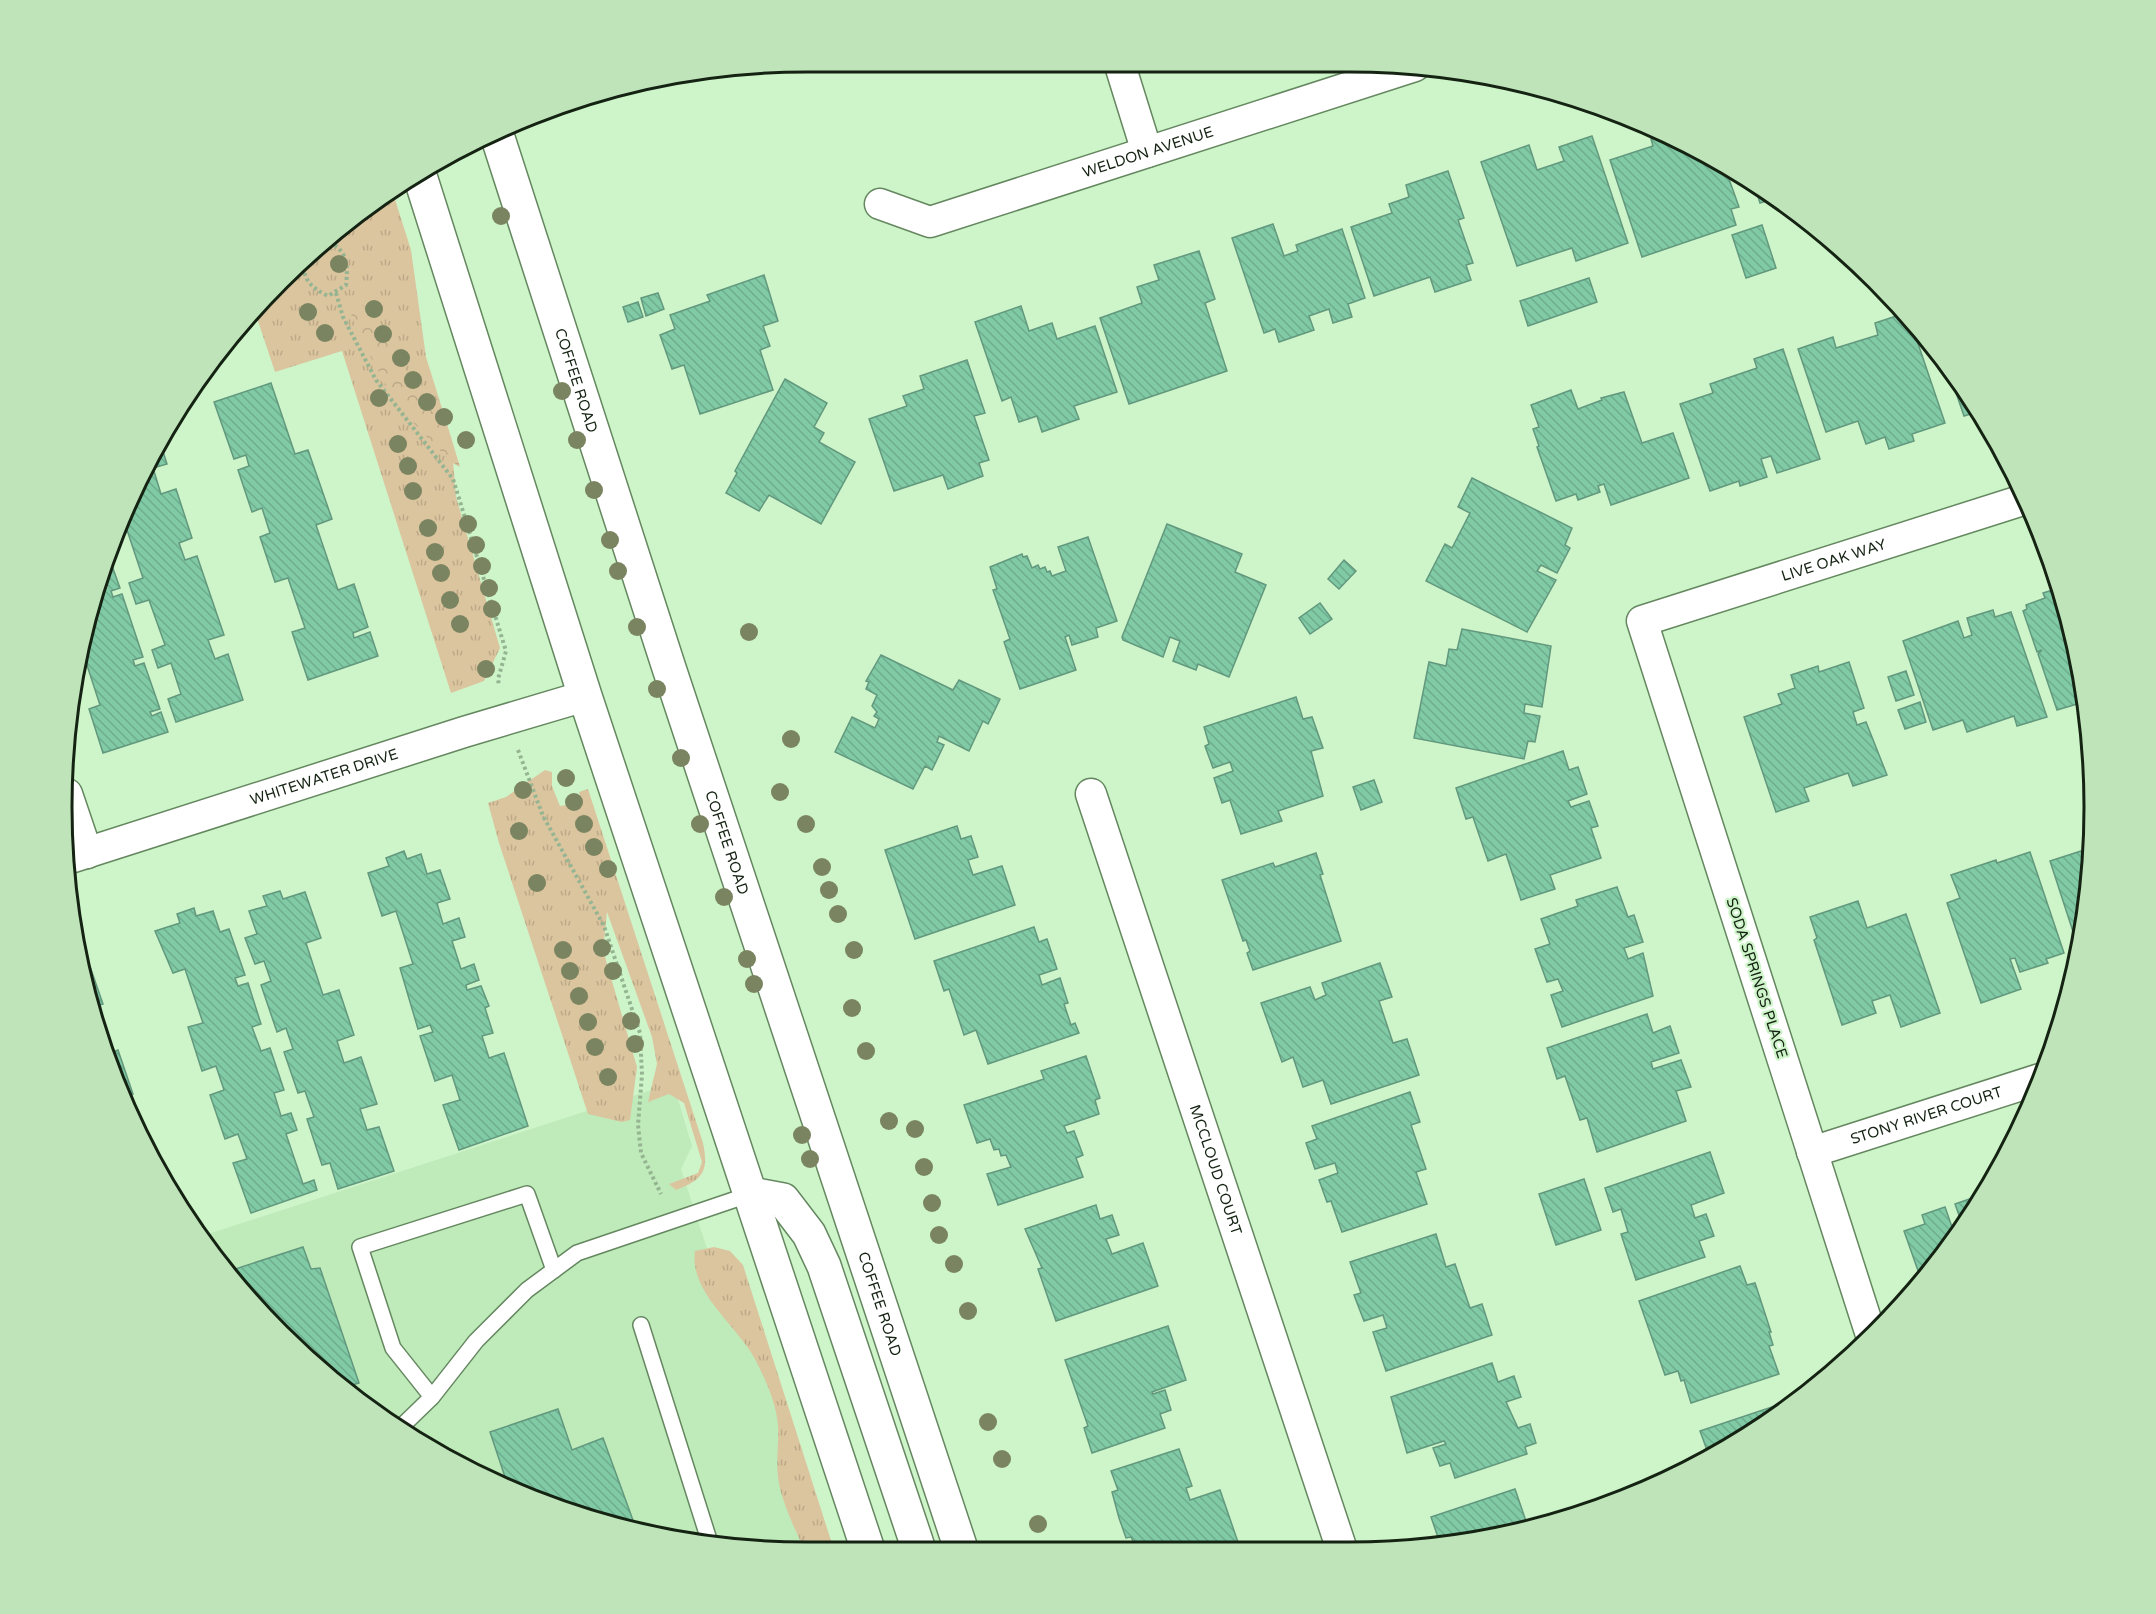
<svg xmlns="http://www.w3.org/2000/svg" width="2156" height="1614" font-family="'Varela Round',sans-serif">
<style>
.built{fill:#bfeaba}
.grass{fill:url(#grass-tufts)}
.forest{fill:url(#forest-crowns)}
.building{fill:url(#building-back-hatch);stroke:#62987d;stroke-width:1.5}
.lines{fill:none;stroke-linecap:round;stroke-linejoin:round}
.service-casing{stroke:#658760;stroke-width:18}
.minor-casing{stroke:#658760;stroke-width:33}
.secondary-casing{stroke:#658760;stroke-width:36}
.path{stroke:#95b491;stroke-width:4;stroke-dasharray:3 3;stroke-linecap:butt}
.service{stroke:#fff;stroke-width:15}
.minor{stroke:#fff;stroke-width:30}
.secondary{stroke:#fff;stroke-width:33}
.tree{fill:#7a8460}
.labels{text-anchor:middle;stroke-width:4.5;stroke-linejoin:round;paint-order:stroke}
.street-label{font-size:15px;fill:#152313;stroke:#cef5c9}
.rim{fill:none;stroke:#152313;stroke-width:3}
</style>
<defs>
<pattern id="grass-tufts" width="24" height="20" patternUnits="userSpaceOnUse" patternTransform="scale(1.5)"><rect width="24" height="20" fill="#dbc59f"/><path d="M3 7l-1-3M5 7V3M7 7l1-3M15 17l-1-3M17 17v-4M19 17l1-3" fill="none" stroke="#bba988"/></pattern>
<pattern id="forest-crowns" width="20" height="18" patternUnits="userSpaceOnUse" patternTransform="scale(1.5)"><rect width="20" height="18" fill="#dbc59f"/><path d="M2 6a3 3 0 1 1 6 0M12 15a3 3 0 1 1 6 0" fill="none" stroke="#bba988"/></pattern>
<pattern id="building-back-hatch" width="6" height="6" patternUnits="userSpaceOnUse" patternTransform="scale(1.5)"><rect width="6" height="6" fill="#80caa6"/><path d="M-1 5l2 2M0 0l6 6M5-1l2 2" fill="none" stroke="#6ead8e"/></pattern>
</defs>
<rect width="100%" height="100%" fill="#cef5c9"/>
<!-- built -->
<path class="built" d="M673,1083L692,1146L681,1169L711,1261L733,1273L821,1550L758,1551L614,1527L435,1453L316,1368L215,1261L199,1237Z"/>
<!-- grass -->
<g class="grass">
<path d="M393,193L411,250L426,357L451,437L456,497L500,648L484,681L451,693L342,351L275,372L254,309L280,280Z"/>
<path d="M545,770L552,772V786L560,806L582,803L579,792L588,789L703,1143C709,1171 703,1180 676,1190L669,1184L698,1173L702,1162L684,1103L669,1094L648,1102L657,1064L652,1037L607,912L603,950L637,1067L630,1120L622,1122L588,1114L499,843L488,803L506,797Z"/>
<path d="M714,1247L730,1251L743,1265L834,1550L805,1551C796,1532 780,1498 778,1477C776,1460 779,1443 778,1426C777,1406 767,1383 758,1365C741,1327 689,1295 695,1251Z"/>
</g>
<!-- forest -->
<path class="forest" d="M355,294L451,437L460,467L451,462L405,414L389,390L360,338L346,300Z"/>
<!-- building -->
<g class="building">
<path d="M1667,134L1724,165L1739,207L1731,209L1736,225L1642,257L1610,160L1653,146L1651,139Z"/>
<path d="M1592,136L1628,243L1576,261L1572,248L1517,266L1481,162L1529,145L1537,170L1564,161L1559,147Z"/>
<path d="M1448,171L1464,218L1458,220L1473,263L1466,265L1471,280L1435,292L1430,277L1374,296L1351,227L1392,213L1389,204L1409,197L1406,185Z"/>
<path d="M1753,181L1763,187L1776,198L1760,203Z"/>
<path d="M1273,224L1284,256L1298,251L1296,245L1342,229L1365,298L1348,304L1352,317L1333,323L1329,309L1309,316L1314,330L1279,342L1275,329L1264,333L1232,238Z"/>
<path d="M1762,225L1776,268L1746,278L1732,235Z"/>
<path d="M1199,251L1215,299L1205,303L1227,371L1129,404L1100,318L1142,303L1137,287L1159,280L1154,265Z"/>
<path d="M764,275L778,321L763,326L770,346L760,350L773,390L700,414L684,365L672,369L660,335L675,329L670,315L710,301L707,295Z"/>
<path d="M1589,278L1597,302L1528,326L1520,301Z"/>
<path d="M658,293L664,309L646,316L641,298Z"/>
<path d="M638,302L643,317L628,322L623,307Z"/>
<path d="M1021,306L1029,331L1052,323L1057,339L1095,326L1117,392L1074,406L1079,419L1042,432L1037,416L1019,422L1011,397L1002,401L975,322Z"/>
<path d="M1905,313L1909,317L1945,423L1912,434L1914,441L1889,449L1885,437L1866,444L1858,421L1826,432L1798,349L1833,337L1836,348L1878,335L1875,323Z"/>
<path d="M233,333L235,341L224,344Z"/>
<path d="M1783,349L1820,459L1777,473L1771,456L1761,459L1767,477L1740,486L1739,481L1710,491L1680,404L1713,393L1710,384L1757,368L1754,359Z"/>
<path d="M967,360L985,413L974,416L989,460L979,463L983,476L948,489L943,475L894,491L869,419L907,406L903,396L924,389L920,376Z"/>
<path d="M1945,361L1977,412L1964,416Z"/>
<path d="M785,379L827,403L814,427L824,433L819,442L855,462L821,524L769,495L759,511L726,493L737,473L735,471Z"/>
<path d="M271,383L295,454L308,450L332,519L316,525L338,590L354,584L368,627L353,633L354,638L370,632L378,656L308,680L292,632L305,628L288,578L275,582L260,537L270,533L262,508L252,512L238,470L249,466L246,455L234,459L214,402Z"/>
<path d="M1571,390L1578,409L1602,400L1601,398L1624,392L1642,443L1673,433L1689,478L1611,505L1604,484L1598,486L1600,492L1578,500L1576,494L1556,501L1537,447L1539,446L1533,429L1539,427L1531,405Z"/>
<path d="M160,442L167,464L153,468L161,494L176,489L192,538L179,543L185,560L197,556L224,635L208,640L215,659L228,654L243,700L176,722L168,699L181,694L171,663L158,668L152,650L165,645L149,600L136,604L129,583L143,578L127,530L120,532L139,477Z"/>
<path d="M1472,478L1572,528L1565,545L1570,548L1557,573L1541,565L1537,571L1556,580L1527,632L1426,581L1445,544L1452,548L1470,513L1458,507Z"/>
<path d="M1167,524L1242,554L1235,572L1266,585L1229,677L1198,664L1196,670L1173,661L1180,641L1170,637L1163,657L1123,640L1122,637Z"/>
<path d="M1088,537L1117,621L1096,628L1098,637L1072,645L1069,635L1065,637L1076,670L1020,689L1004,642L1010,639L993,590L997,589L990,567L1022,554L1023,557L1027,556L1032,568L1038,565L1040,569L1045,567L1047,572L1050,571L1052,576L1066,571L1058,547Z"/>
<path d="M110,560L120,588L111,591L113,597L122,594L143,657L133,660L135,666L144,663L160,709L150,712L152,716L161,712L168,732L103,753L89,709L100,705L83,653L78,655Z"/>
<path d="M1344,560L1356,571L1339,589L1328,579Z"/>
<path d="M2059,588L2069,614L2084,702L2057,710L2038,654L2042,650L2037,652L2023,611L2027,609L2026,605L2045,598L2043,593Z"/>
<path d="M1320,603L1332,619L1310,634L1299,618Z"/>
<path d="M1993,610L1995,617L2011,612L2047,717L2017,726L2014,716L1967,732L1963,720L1933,730L1903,641L1958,621L1964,638L1972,635L1967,618Z"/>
<path d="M1462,629L1551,646L1542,707L1525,704L1524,713L1540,716L1535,742L1528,741L1524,759L1414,738L1429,662L1446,666L1449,649L1457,650Z"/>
<path d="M881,655L953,690L959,680L1000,699L988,724L983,721L969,751L939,736L937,742L944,745L932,770L925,766L913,789L835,752L852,717L875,728L879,719L874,716L877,712L872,706L877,695L866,689L869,682L866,681Z"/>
<path d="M1849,662L1864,708L1853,712L1857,725L1866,722L1887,775L1853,786L1848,773L1804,788L1809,801L1776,812L1744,717L1782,704L1778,694L1795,688L1791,675L1818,666L1819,672Z"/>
<path d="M1906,671L1914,695L1896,701L1888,677Z"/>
<path d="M1296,697L1303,719L1312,717L1323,748L1311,751L1323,796L1278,811L1282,821L1241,834L1230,800L1222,803L1214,778L1233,771L1230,762L1213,768L1205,746L1209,744L1204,727Z"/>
<path d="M1920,702L1926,722L1905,729L1898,710Z"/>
<path d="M1563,751L1569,770L1578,767L1587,794L1568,801L1571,807L1589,801L1598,826L1591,828L1601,858L1550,875L1555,889L1521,900L1506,854L1488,861L1473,817L1466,819L1456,788Z"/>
<path d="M1374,780L1382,802L1361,810L1353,787Z"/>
<path d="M957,826L961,839L971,836L978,857L968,860L973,875L1002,866L1015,905L915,939L885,850Z"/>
<path d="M404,851L407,859L421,854L427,874L440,870L450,899L437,903L443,924L459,918L465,937L452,941L461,969L474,964L479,980L466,985L467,990L481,986L489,1006L485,1008L493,1033L482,1036L489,1058L504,1053L528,1126L459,1150L443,1105L460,1100L452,1075L435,1081L420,1036L433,1032L430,1025L418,1029L400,968L413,964L396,911L382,916L368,873L389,866L386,858Z"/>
<path d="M2081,851L2084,861L2090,859L2088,905L2078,947L2050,861Z"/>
<path d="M2030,852L2064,953L2046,959L2048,963L2020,972L2015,958L2010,959L2021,989L1981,1003L1947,903L1960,898L1951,875L1996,860L1997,863Z"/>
<path d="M1316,853L1323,874L1320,875L1341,941L1253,970L1247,953L1250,951L1246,940L1243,941L1222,880L1273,863L1275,867Z"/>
<path d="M1617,887L1628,917L1634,915L1643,942L1624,948L1628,959L1643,953L1653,996L1562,1027L1551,995L1563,991L1558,979L1547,982L1535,949L1550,944L1541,919L1578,906L1576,900Z"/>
<path d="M280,891L283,899L305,892L321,938L306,943L323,995L339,990L354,1035L337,1041L344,1063L361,1057L377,1104L360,1109L367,1130L379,1127L394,1171L338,1189L330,1163L322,1165L307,1119L314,1117L305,1091L298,1093L284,1052L293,1049L286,1028L277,1032L261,985L271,981L264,961L255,964L245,938L257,934L249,911L267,906L263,896Z"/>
<path d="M1858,901L1867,928L1906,914L1940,1013L1901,1027L1890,995L1872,1001L1876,1013L1842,1025L1814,940L1817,938L1810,917Z"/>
<path d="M194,908L196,916L213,911L220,932L229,929L245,975L235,978L238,986L248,983L261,1024L252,1027L261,1051L270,1048L284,1090L274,1093L281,1116L291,1113L297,1130L286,1134L303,1184L314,1180L317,1190L251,1213L233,1163L247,1159L238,1134L225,1139L210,1095L224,1090L216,1066L202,1071L188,1027L203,1023L185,969L173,973L155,931L180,923L177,914Z"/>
<path d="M1034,927L1039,942L1047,939L1057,969L1039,975L1042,985L1060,978L1068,1003L1064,1004L1071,1025L1075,1023L1079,1033L988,1064L976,1030L964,1035L949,989L944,991L934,961Z"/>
<path d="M85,952L103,1004L93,1007L83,953Z"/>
<path d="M1380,963L1392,997L1379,1001L1393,1043L1407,1039L1419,1075L1331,1104L1323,1080L1303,1087L1293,1057L1282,1062L1261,1003L1310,987L1315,1000L1326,995L1322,983Z"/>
<path d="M1647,1014L1653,1033L1670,1026L1679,1053L1651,1062L1653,1069L1681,1060L1691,1087L1676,1091L1686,1121L1597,1152L1587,1118L1580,1120L1565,1076L1557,1079L1547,1048Z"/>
<path d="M95,1018L108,1054L118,1050L133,1094L124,1097L101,1047Z"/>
<path d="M1086,1056L1100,1098L1095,1100L1099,1114L1064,1126L1067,1133L1074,1131L1083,1155L1076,1158L1083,1177L998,1205L987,1174L1011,1167L1006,1155L1001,1156L999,1149L994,1150L990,1139L977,1143L964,1105L1044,1079L1041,1071Z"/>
<path d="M1410,1092L1420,1122L1411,1125L1426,1169L1416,1172L1427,1204L1342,1232L1331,1201L1327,1202L1319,1180L1338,1173L1335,1163L1315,1169L1306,1143L1317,1139L1312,1126Z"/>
<path d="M140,1116L155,1160L153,1161L133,1118Z"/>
<path d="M1710,1152L1724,1193L1691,1205L1695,1218L1706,1214L1714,1236L1699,1241L1705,1257L1636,1280L1621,1234L1628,1232L1621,1209L1613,1212L1605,1188Z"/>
<path d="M1584,1179L1601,1230L1556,1245L1539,1194Z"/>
<path d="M1981,1195L1982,1198L1922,1282L1904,1231L1925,1224L1922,1215L1945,1207L1952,1227L1962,1224L1955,1204Z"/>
<path d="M1096,1205L1100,1219L1112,1215L1119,1235L1106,1239L1112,1254L1143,1243L1158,1286L1056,1321L1038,1269L1042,1268L1025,1229Z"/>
<path d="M1436,1234L1446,1267L1455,1264L1470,1308L1482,1304L1492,1335L1386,1371L1373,1332L1387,1328L1383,1315L1364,1321L1354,1295L1361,1293L1350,1262Z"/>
<path d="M303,1247L311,1269L320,1268L359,1383L352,1385L357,1397L316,1368L226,1272Z"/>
<path d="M1740,1266L1747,1285L1755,1283L1771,1332H1769L1773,1345L1769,1346L1779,1374L1691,1403L1684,1380L1681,1381L1678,1371L1665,1375L1639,1301Z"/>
<path d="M1168,1326L1186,1380L1152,1392L1153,1394L1165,1390L1171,1410L1160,1414L1165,1428L1092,1453L1084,1428L1088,1426L1065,1360Z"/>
<path d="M1492,1363L1498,1382L1514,1376L1521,1397L1506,1402L1518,1428L1530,1424L1536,1443L1525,1447L1527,1454L1455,1478L1450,1463L1440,1466L1433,1448L1446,1444L1444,1441L1407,1453L1391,1397Z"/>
<path d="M1787,1402L1789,1407L1708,1453L1700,1431Z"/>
<path d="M558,1409L572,1450L603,1438L634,1523L620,1528L614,1527L507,1483L490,1432Z"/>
<path d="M1179,1449L1192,1486L1186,1488L1190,1500L1220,1490L1240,1548H1129L1128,1543L1133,1541L1131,1537L1126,1538L1119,1518L1112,1492L1118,1490L1111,1471Z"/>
<path d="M1515,1489L1527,1524L1539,1521L1441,1546L1431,1517Z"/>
</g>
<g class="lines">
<defs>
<g id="service">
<path d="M641,1325L710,1543"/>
<path d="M432,1397L393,1348L360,1247L527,1194L554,1270"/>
<path d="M400,1428L432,1397L476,1341L527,1290L577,1253L751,1194"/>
</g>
<g id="minor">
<path d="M1119,62L1147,152"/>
<path id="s1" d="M880,204L930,222L1415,66"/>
<path d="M67,794L87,853"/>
<path id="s2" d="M1091,794L1341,1547"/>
<path id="s3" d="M64,860L464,732L585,696"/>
<path id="s4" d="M1812,1152L2040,1079"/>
<path id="s5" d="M1871,1335L1642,621L2026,499"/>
</g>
<g id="secondary">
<path id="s6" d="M497,135L669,668L961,1549"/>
<path d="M419,173L585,696L868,1550"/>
<path d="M751,1194L783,1200L809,1234L824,1266L919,1550"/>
</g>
</defs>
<!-- service casing -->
<use href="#service" class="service-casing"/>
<!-- minor casing -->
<use href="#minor" class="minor-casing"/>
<!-- secondary casing -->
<use href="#secondary" class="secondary-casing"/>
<!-- path -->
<g class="path">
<path d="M304,261C302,280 312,288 328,296L346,285C348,266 348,251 329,242"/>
<path d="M336,293L343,317L376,380L453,479L506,651L498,679L499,686"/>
<path d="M518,750L543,816L604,926L640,1033L642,1075L638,1125L641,1153L661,1194"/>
</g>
<!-- service -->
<use href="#service" class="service"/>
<!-- minor -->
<use href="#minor" class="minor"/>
<!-- secondary -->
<use href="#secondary" class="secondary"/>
</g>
<!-- trees -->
<g class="tree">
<circle cx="501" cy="216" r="9"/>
<circle cx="339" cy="264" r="9"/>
<circle cx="374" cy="309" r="9"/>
<circle cx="308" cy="312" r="9"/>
<circle cx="325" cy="333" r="9"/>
<circle cx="383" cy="334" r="9"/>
<circle cx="401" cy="358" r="9"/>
<circle cx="413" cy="380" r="9"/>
<circle cx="562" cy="391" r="9"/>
<circle cx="379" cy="398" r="9"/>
<circle cx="427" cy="402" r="9"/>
<circle cx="444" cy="417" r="9"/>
<circle cx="466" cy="440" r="9"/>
<circle cx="577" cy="440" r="9"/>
<circle cx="398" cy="444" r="9"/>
<circle cx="408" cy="466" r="9"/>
<circle cx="594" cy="490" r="9"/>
<circle cx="413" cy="491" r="9"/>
<circle cx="468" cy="524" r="9"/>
<circle cx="428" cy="528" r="9"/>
<circle cx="610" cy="540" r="9"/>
<circle cx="476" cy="545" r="9"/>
<circle cx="435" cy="552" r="9"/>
<circle cx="482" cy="566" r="9"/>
<circle cx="618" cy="571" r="9"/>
<circle cx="441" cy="573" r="9"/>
<circle cx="489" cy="588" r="9"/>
<circle cx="450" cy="600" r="9"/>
<circle cx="492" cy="609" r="9"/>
<circle cx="460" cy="624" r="9"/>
<circle cx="637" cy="627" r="9"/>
<circle cx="749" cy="632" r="9"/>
<circle cx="486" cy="669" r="9"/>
<circle cx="657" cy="689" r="9"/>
<circle cx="791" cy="739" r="9"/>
<circle cx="681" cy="758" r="9"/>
<circle cx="566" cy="778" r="9"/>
<circle cx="523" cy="790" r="9"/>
<circle cx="780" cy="792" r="9"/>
<circle cx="574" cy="802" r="9"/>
<circle cx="584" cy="824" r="9"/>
<circle cx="700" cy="824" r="9"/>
<circle cx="806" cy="824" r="9"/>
<circle cx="519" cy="831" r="9"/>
<circle cx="594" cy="847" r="9"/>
<circle cx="822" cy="867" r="9"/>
<circle cx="608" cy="869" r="9"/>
<circle cx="537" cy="883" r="9"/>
<circle cx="829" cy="890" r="9"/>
<circle cx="724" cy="897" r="9"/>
<circle cx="838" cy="914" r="9"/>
<circle cx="602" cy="948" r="9"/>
<circle cx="563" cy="950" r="9"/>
<circle cx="854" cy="950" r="9"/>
<circle cx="747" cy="959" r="9"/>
<circle cx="570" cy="971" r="9"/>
<circle cx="613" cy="971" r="9"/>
<circle cx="754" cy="984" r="9"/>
<circle cx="579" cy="996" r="9"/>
<circle cx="852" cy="1008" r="9"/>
<circle cx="631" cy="1021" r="9"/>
<circle cx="588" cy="1022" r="9"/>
<circle cx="635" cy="1044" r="9"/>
<circle cx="595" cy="1047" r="9"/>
<circle cx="866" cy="1051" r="9"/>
<circle cx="608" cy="1077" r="9"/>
<circle cx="889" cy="1121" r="9"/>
<circle cx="915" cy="1129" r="9"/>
<circle cx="802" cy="1135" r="9"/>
<circle cx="810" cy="1159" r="9"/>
<circle cx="924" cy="1167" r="9"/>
<circle cx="932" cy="1203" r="9"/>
<circle cx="939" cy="1235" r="9"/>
<circle cx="954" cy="1264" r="9"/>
<circle cx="968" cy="1311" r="9"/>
<circle cx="988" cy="1422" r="9"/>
<circle cx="1002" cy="1459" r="9"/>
<circle cx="1038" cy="1524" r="9"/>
</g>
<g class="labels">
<!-- street labels -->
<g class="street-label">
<text dy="5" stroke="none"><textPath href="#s1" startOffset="282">WELDON AVENUE</textPath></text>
<text dy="5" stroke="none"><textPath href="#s6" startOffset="258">COFFEE ROAD</textPath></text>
<text dy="5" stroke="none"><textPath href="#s5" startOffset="951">LIVE OAK WAY</textPath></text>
<text dy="5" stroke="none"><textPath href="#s3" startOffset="273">WHITEWATER DRIVE</textPath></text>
<text dy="5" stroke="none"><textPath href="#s6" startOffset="744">COFFEE ROAD</textPath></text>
<text transform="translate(1757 978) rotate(72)" y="5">SODA SPRINGS PLACE</text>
<text dy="5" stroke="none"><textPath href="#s4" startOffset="120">STONY RIVER COURT</textPath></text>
<text dy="5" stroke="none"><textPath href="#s2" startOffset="396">MCCLOUD COURT</textPath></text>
<text dy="5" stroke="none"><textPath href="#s6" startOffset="1230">COFFEE ROAD</textPath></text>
</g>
</g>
<!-- crop -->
<path d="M0 0H2156V1614H0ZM807 72H1349A735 735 0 0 1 2084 807V807A735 735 0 0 1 1349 1542H807A735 735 0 0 1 72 807V807A735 735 0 0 1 807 72Z" fill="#bfe4ba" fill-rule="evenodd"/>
<path class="rim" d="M807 72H1349A735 735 0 0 1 2084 807V807A735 735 0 0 1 1349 1542H807A735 735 0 0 1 72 807V807A735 735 0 0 1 807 72Z"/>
</svg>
